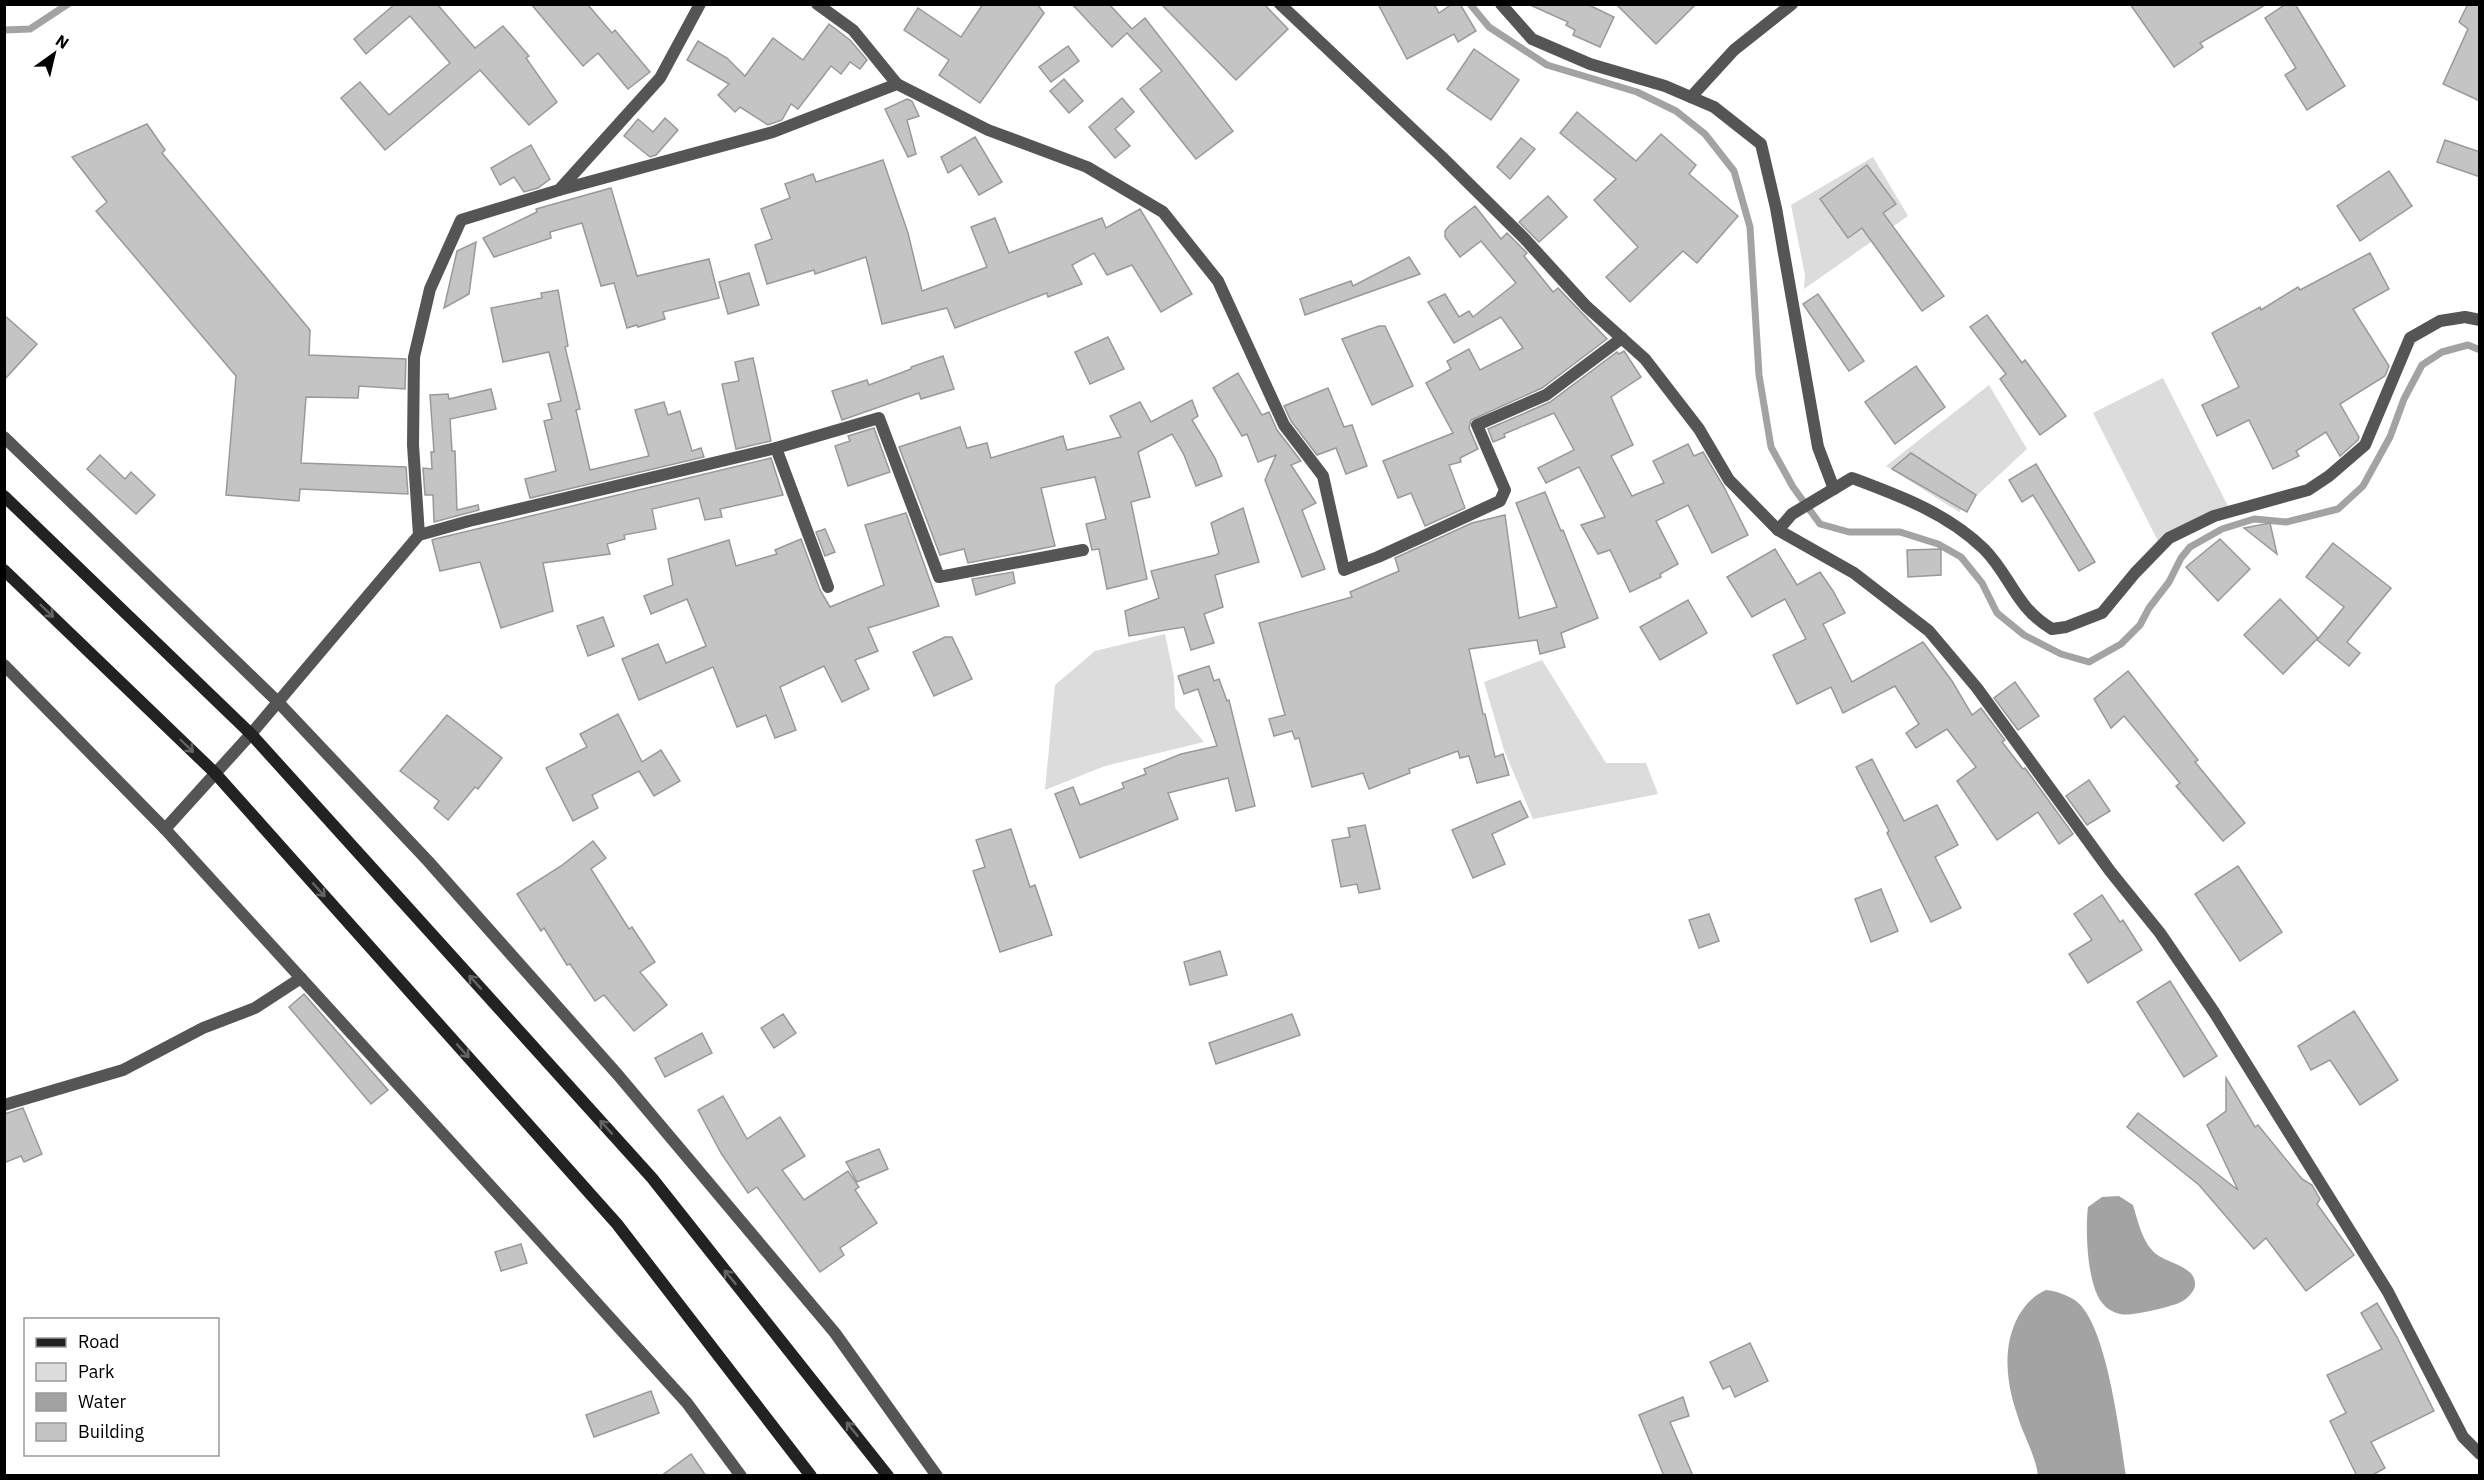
<svg xmlns="http://www.w3.org/2000/svg" width="2484" height="1480" font-family="'IBM Plex Sans',sans-serif">
<style>
.green{fill:#dcdcdc}
.water{fill:#a3a3a3}
.lines{fill:none;stroke-linecap:round;stroke-linejoin:round}
.stream{stroke:#a3a3a3;stroke-width:7}
.building{fill:#c4c4c4;stroke:#999;stroke-width:1.5}
.street{stroke:#555;stroke-width:12}
.secondary{stroke:#222;stroke-width:12}
.oneway{stroke:#646464}
</style>
<rect width="100%" height="100%" fill="#fff"/>
<!-- green -->
<g class="green">
<path d="M1873,157L1908,216L1804,289L1805,275L1791,205Z"/>
<path d="M2163,378L2229,508L2159,543L2093,413Z"/>
<path d="M1989,385L2027,449L1959,512L1886,466Z"/>
<path d="M1165,634L1174,677L1175,708L1204,742L1105,766L1045,790L1055,685L1095,651Z"/>
<path d="M1542,660L1606,763H1646L1658,794L1533,819L1504,750L1484,682Z"/>
</g>
<!-- water -->
<g class="water">
<path d="M2119,1196L2133,1205C2138,1221 2142,1242 2156,1254C2167,1263 2194,1266 2195,1283C2196,1291 2186,1300 2179,1303C2169,1307 2130,1317 2120,1314C2115,1313 2107,1309 2104,1305C2087,1289 2085,1229 2088,1207L2102,1197Z"/>
<path d="M2046,1290C2056,1291 2068,1295 2076,1301C2107,1324 2120,1437 2126,1475H2038C2035,1454 2023,1435 2017,1414C2006,1382 2002,1345 2019,1315C2026,1304 2034,1295 2046,1290Z"/>
</g>
<g class="lines">
<!-- stream -->
<g class="stream">
<path d="M1470,4L1489,27L1547,65L1637,92L1676,111L1705,134L1734,171L1750,227L1759,375L1771,447L1793,487L1820,524L1849,532H1900L1938,544L1961,557L1982,583L1997,613L2024,635L2061,654L2089,662L2121,644L2140,625L2149,608L2169,582L2181,558L2190,547L2222,529L2254,519L2286,522L2338,509L2363,486L2390,437L2404,399L2422,365L2442,352L2468,345L2480,350"/>
<path d="M4,30L30,29L68,4"/>
</g>
</g>
<!-- building -->
<g class="building">
<path d="M395,4H437L475,48L503,26L529,56L526,58L557,102L529,125L480,70L385,150L341,98L360,82L389,115L450,63L410,16L366,54L354,39Z"/>
<path d="M531,4L588,5L612,33L615,30L650,72L628,89L598,53L583,66Z"/>
<path d="M983,4H1037L1044,13L980,103L939,75L949,60L904,30L918,8L961,37Z"/>
<path d="M1072,4H1109L1132,29L1145,18L1233,131L1196,159L1140,89L1162,71L1127,33L1112,47Z"/>
<path d="M1161,4H1264L1288,29L1236,80Z"/>
<path d="M1378,4H1434L1439,13L1452,4H1460L1476,31L1458,42L1454,34L1407,59Z"/>
<path d="M1528,4H1587L1614,17L1600,47L1573,35L1575,30L1566,25L1568,22Z"/>
<path d="M1616,4H1696L1656,44Z"/>
<path d="M2130,4H2267L2200,43L2203,47L2174,67Z"/>
<path d="M2286,4H2295L2345,86L2307,110L2285,75L2296,68L2265,18Z"/>
<path d="M2468,4H2480V101L2443,84L2468,29L2459,22Z"/>
<path d="M829,24L850,40L867,60L860,69L850,62L841,74L831,66L798,109L791,104L782,120L768,125L740,107L735,112L718,95L729,84L687,60L698,41L727,58L745,76L773,38L803,60Z"/>
<path d="M1068,46L1079,61L1051,82L1039,67Z"/>
<path d="M1474,49L1519,80L1491,120L1447,89Z"/>
<path d="M1064,79L1083,101L1069,113L1050,91Z"/>
<path d="M1122,98L1134,112L1115,129L1130,146L1115,158L1089,127Z"/>
<path d="M907,99L912,101L919,116L907,120L916,154L908,157L885,109Z"/>
<path d="M1577,112L1636,161L1661,134L1696,165L1689,174L1738,216L1697,263L1683,251L1630,302L1606,277L1638,247L1594,200L1616,179L1560,133Z"/>
<path d="M665,118L678,130L656,155L650,157L624,136L638,119L653,132Z"/>
<path d="M147,124L165,150L162,153L310,330L309,355L406,359L405,389L359,386L358,398L306,397L301,463L406,467L408,494L300,489L299,501L226,495L236,376L96,211L107,202L72,157Z"/>
<path d="M975,137L1002,182L979,195L961,165L948,173L941,157Z"/>
<path d="M1521,138L1535,149L1510,179L1497,167Z"/>
<path d="M2445,140L2480,152V177L2437,162Z"/>
<path d="M531,145L550,179L538,188L524,192L514,177L500,185L491,168Z"/>
<path d="M883,160L908,233L922,291L987,267L971,227L995,218L1009,253L1102,218L1106,228L1140,209L1192,294L1161,312L1132,265L1107,275L1094,253L1072,265L1082,284L1048,297L1047,293L955,328L947,308L882,324L866,257L815,274L814,270L767,284L755,245L772,239L761,209L790,198L785,184L813,174L816,182Z"/>
<path d="M1867,165L1896,204L1883,213L1944,296L1922,311L1862,228L1848,238L1820,199Z"/>
<path d="M2389,171L2412,206L2360,241L2337,206Z"/>
<path d="M611,188L637,276L709,259L719,298L663,312L665,319L638,327L637,325L627,328L614,283L601,286L582,223L550,232L551,238L494,257L483,238L537,212L536,209Z"/>
<path d="M1548,196L1567,217L1539,242L1519,222Z"/>
<path d="M1475,206L1501,239L1507,233L1527,253L1524,256L1553,292L1558,288L1607,339L1542,388L1471,420L1469,428L1478,449L1460,458L1461,462L1449,465L1465,508L1425,526L1411,493L1398,498L1383,461L1453,433L1426,383L1451,369L1447,361L1469,349L1480,370L1523,348L1501,317L1454,343L1428,302L1445,294L1459,317L1469,311L1473,317L1516,283L1481,241L1460,257L1445,237V231L1449,226Z"/>
<path d="M476,242L469,294L444,308L457,251Z"/>
<path d="M2370,253L2389,289L2353,309L2389,366L2385,376L2340,404L2359,437L2358,440L2340,456L2326,432L2296,451L2299,456L2273,469L2249,420L2217,436L2202,405L2239,387L2212,333L2260,307L2261,310L2298,287L2300,290Z"/>
<path d="M1409,257L1420,274L1305,315L1300,299L1351,281L1353,286Z"/>
<path d="M749,273L759,305L728,314L719,282Z"/>
<path d="M558,290L568,346L565,347L580,409L576,410L590,470L649,456L635,410L664,402L668,415L680,411L692,451L701,448L704,457L530,498L525,479L556,471L544,421L552,419L548,404L561,401L549,352L503,362L491,308L542,298L541,293Z"/>
<path d="M1818,294L1864,361L1849,371L1803,304Z"/>
<path d="M4,315L37,344L4,380Z"/>
<path d="M1987,315L2022,363L2025,360L2066,416L2040,435L2000,379L2006,374L1970,327Z"/>
<path d="M1379,326H1385L1413,386L1372,405L1342,339Z"/>
<path d="M1108,337L1124,369L1090,384L1075,352Z"/>
<path d="M1624,351L1641,377L1611,397L1633,445L1611,456L1632,496L1664,483L1653,461L1688,444L1694,456L1703,452L1724,487L1748,535L1712,553L1688,505L1656,521L1678,564L1660,574L1661,577L1630,592L1610,550L1598,554L1581,525L1605,517L1579,467L1546,483L1538,468L1574,450L1554,413L1504,434L1505,437L1493,442L1488,429L1550,402L1617,352L1619,354Z"/>
<path d="M943,356L954,389L921,399L919,393L842,420L832,391L867,380L869,385L911,369V367Z"/>
<path d="M753,358L771,441L736,449L722,384L739,381L735,362Z"/>
<path d="M1916,366L1945,407L1895,444L1865,402Z"/>
<path d="M1238,373L1262,415L1269,412L1277,430L1301,461L1291,465L1316,503L1302,510L1325,569L1302,577L1265,480L1276,455L1258,462L1247,434L1242,436L1213,388Z"/>
<path d="M1328,388L1344,427L1352,425L1367,466L1346,474L1336,448L1317,455L1291,421L1284,406Z"/>
<path d="M491,389L496,409L450,419L452,451H455L457,510L478,505L479,510L434,522L433,495H425L423,468L432,469L431,452H434L430,395L448,394L449,399Z"/>
<path d="M1192,400L1198,416L1192,420L1215,458L1222,476L1196,486L1184,455L1172,434L1138,452L1150,497L1131,502L1147,579L1107,589L1099,549L1092,550L1086,524L1106,519L1095,477L1041,488L1055,546L968,563L964,549L940,555L899,447L960,427L967,448L987,443L991,458L1063,436L1067,450L1121,437L1110,416L1140,402L1151,422Z"/>
<path d="M874,428L890,472L848,486L835,446L850,441L848,436Z"/>
<path d="M1911,453L1976,495L1967,512L1892,469Z"/>
<path d="M100,455L125,479L131,472L155,495L136,514L87,469Z"/>
<path d="M771,458L783,495L720,509L722,517L705,520L699,498L652,509L656,529L624,535L625,539L607,544L610,554L543,563L553,611L501,628L480,562L440,571L432,540L435,539Z"/>
<path d="M2036,464L2095,562L2079,571L2033,495L2022,502L2009,480Z"/>
<path d="M1545,492L1561,531L1563,530L1598,618L1561,633L1565,647L1540,654L1537,640L1469,649L1483,714H1485L1495,757L1503,754L1509,775L1477,783L1469,756L1460,758L1458,751L1409,769L1410,773L1369,789L1363,773L1312,787L1299,738L1295,739L1292,731L1274,736L1269,719L1285,715L1259,623L1352,597L1350,592L1399,571L1395,558L1472,523L1505,515L1519,618L1557,607L1516,503Z"/>
<path d="M1243,508L1259,562L1215,575L1223,607L1204,614L1214,643L1191,650L1184,627L1129,636L1125,611L1159,598L1151,571L1216,555L1219,553L1211,523Z"/>
<path d="M906,513L939,606L868,628L878,651L855,660L869,689L842,702L824,666L780,687L796,730L775,738L766,715L737,727L713,667L639,700L622,659L658,644L666,663L706,646L687,599L651,614L644,596L673,585L668,559L729,540L736,566L777,554L775,550L801,539L820,590L830,607L884,585L865,525Z"/>
<path d="M2270,523L2277,554L2244,528Z"/>
<path d="M825,529L835,552L825,556L816,532Z"/>
<path d="M2220,539L2250,569L2218,601L2186,567Z"/>
<path d="M2333,543L2391,588L2347,642L2360,653L2349,666L2317,640L2344,607L2306,577Z"/>
<path d="M1775,549L1797,585L1820,572L1833,591L1845,613L1823,624L1852,682L1923,642L1952,681L1972,715L1981,708L2005,740L2002,742L2023,769L2025,768L2073,834L2059,844L2038,812L1997,840L1957,781L1976,767L1947,729L1916,748L1906,733L1919,724L1895,686L1843,713L1831,687L1797,704L1773,655L1806,639L1785,599L1752,617L1727,577Z"/>
<path d="M1941,549V575L1908,577L1907,550Z"/>
<path d="M1013,572L1015,583L976,595L972,579Z"/>
<path d="M2280,599L2318,638L2283,674L2244,635Z"/>
<path d="M1688,600L1707,633L1660,660L1640,627Z"/>
<path d="M603,617L614,646L588,656L577,626Z"/>
<path d="M945,637H952L972,679L934,696L913,652Z"/>
<path d="M1209,666L1214,681L1219,679L1227,701L1229,700L1255,806L1236,811L1228,778L1168,793L1178,819L1080,858L1055,794L1073,787L1080,805L1124,788L1122,783L1146,774L1144,769L1181,754L1217,746L1198,689L1184,694L1178,676Z"/>
<path d="M2128,671L2198,760L2195,762L2245,823L2223,841L2176,786L2180,783L2124,716L2111,728L2094,699Z"/>
<path d="M2015,682L2039,716L2018,730L1994,698Z"/>
<path d="M618,714L642,762L661,750L680,781L654,796L639,771L592,795L598,808L573,821L546,768L587,747L580,734Z"/>
<path d="M447,715L502,758L478,789L475,787L448,820L434,808L439,801L400,771Z"/>
<path d="M1872,759L1904,821L1937,805L1958,845L1935,857L1961,908L1931,922L1887,833L1889,831L1856,767Z"/>
<path d="M2089,780L2110,811L2087,825L2066,796Z"/>
<path d="M1520,801L1528,817L1492,834L1505,864L1473,878L1452,830Z"/>
<path d="M1365,825L1380,889L1359,893L1357,884L1341,887L1332,840L1350,837L1348,828Z"/>
<path d="M1011,829L1030,887L1035,885L1052,935L1000,952L973,871L985,867L976,840Z"/>
<path d="M593,841L606,858L591,869L629,929L632,927L655,962L640,972L667,1005L634,1031L604,995L595,1001L570,964L567,965L544,928L541,931L517,894L561,866Z"/>
<path d="M2238,866L2282,932L2240,961L2195,894Z"/>
<path d="M1881,889L1898,931L1871,942L1855,899Z"/>
<path d="M2102,895L2120,922L2123,920L2142,950L2088,983L2069,954L2092,940L2074,914Z"/>
<path d="M1709,914L1719,941L1699,948L1689,920Z"/>
<path d="M1220,951L1227,975L1190,985L1184,962Z"/>
<path d="M2170,981L2217,1056L2184,1077L2137,1002Z"/>
<path d="M304,994L388,1090L371,1104L289,1007Z"/>
<path d="M2354,1011L2398,1080L2360,1105L2330,1060L2311,1070L2298,1046Z"/>
<path d="M783,1014L796,1033L774,1048L761,1028Z"/>
<path d="M1292,1014L1300,1035L1216,1064L1209,1043Z"/>
<path d="M702,1033L712,1053L665,1077L655,1058Z"/>
<path d="M2226,1078L2255,1127L2258,1125L2302,1179L2312,1185L2320,1199L2317,1204L2354,1255L2306,1291L2266,1238L2254,1249L2199,1185L2127,1127L2138,1113L2238,1190L2207,1125L2226,1111Z"/>
<path d="M723,1096L747,1139L780,1117L805,1156L782,1170L804,1200L848,1171L859,1187L855,1190L877,1223L840,1248L844,1255L820,1272L757,1187L748,1193L721,1153L698,1110Z"/>
<path d="M23,1108L42,1154L24,1162L21,1156L4,1163V1114Z"/>
<path d="M879,1149L888,1169L857,1182L846,1162Z"/>
<path d="M521,1244L527,1263L501,1271L495,1252Z"/>
<path d="M2377,1303L2397,1337L2434,1411L2371,1442L2385,1468L2371,1476H2357L2330,1421L2346,1413L2327,1375L2382,1349L2361,1313Z"/>
<path d="M1750,1343L1768,1381L1735,1397L1730,1386L1723,1389L1710,1362Z"/>
<path d="M651,1391L659,1413L594,1437L586,1415Z"/>
<path d="M1683,1397L1689,1416L1670,1422L1693,1476H1664L1639,1415Z"/>
<path d="M691,1454L706,1476H661Z"/>
</g>
<g class="lines">
<!-- street -->
<g class="street">
<path d="M817,4L853,30L897,84"/>
<path d="M1280,4L1442,157L1524,238L1586,306L1645,359L1699,429L1729,480L1778,530L1854,573L1929,631L1977,688L2110,871L2160,933L2214,1012L2388,1292L2463,1437L2480,1454"/>
<path d="M1501,4L1532,39L1590,64L1665,86L1714,107L1761,144L1776,208L1818,447L1834,489"/>
<path d="M1691,97L1734,50L1792,4"/>
<path d="M559,190L773,132L897,84L988,130L1087,167L1163,212L1218,281L1284,425L1323,476L1344,570L1378,557L1500,501L1505,490L1477,425L1546,395L1622,338"/>
<path d="M4,437L278,702L428,861L618,1075L835,1333L937,1476"/>
<path d="M776,448L828,587"/>
<path d="M1778,530L1792,514L1852,478C1900,496 1947,513 1984,549C2011,576 2015,607 2052,629L2066,627L2102,613L2135,573L2169,538L2214,516L2308,490L2329,476L2365,445L2410,338L2440,321L2465,317L2480,320"/>
<path d="M419,535L469,521L776,448L879,418L939,577L1083,550"/>
<path d="M4,665L165,829L538,1238L687,1403L741,1476"/>
<path d="M165,829L251,734L419,535L413,445L414,357L430,289L461,220L559,190L660,78L700,4"/>
<path d="M4,1105L123,1070L203,1028L255,1008L301,978"/>
</g>
<!-- secondary -->
<g class="secondary">
<path d="M4,496L251,734L652,1178L888,1476"/>
<path d="M4,570L214,772L617,1224L811,1476"/>
</g>
</g>
<!-- one-way arrows -->
<defs><path id="oneway-shaft" d="M-6 0H5M1.5-3L5.5 0L1.5 3" fill="none" stroke-width="1.6" stroke-linecap="round" stroke-linejoin="round" transform="scale(1.5)"/></defs>
<g class="oneway">
<use href="#oneway-shaft" transform="translate(47 611) rotate(44)"/>
<use href="#oneway-shaft" transform="translate(187 746) rotate(44)"/>
<use href="#oneway-shaft" transform="translate(319 890) rotate(48)"/>
<use href="#oneway-shaft" transform="translate(475 982) rotate(-132)"/>
<use href="#oneway-shaft" transform="translate(463 1051) rotate(48)"/>
<use href="#oneway-shaft" transform="translate(606 1127) rotate(-132)"/>
<use href="#oneway-shaft" transform="translate(730 1277) rotate(-129)"/>
<use href="#oneway-shaft" transform="translate(852 1429) rotate(-129)"/>
</g>
<!-- border -->
<rect width="2484" height="1480" fill="none" stroke="#000000" stroke-width="12"/>
<!-- legend -->
<rect x="24" y="1318" width="195" height="138" fill="#ffffff" stroke="#999999" stroke-width="1.5"/>
<rect x="36" y="1338" width="30" height="9" fill="#222222" stroke="#999999" stroke-width="1.5"/>
<text x="78" y="1348" font-size="18" fill="#000000">Road</text>
<rect x="36" y="1363" width="30" height="18" fill="#dcdcdc" stroke="#999999" stroke-width="1.5"/>
<text x="78" y="1378" font-size="18" fill="#000000">Park</text>
<rect x="36" y="1393" width="30" height="18" fill="#a3a3a3" stroke="#999999" stroke-width="1.5"/>
<text x="78" y="1408" font-size="18" fill="#000000">Water</text>
<rect x="36" y="1423" width="30" height="18" fill="#c4c4c4" stroke="#999999" stroke-width="1.5"/>
<text x="78" y="1438" font-size="18" fill="#000000">Building</text>
<!-- north arrow -->
<g transform="translate(54 54) rotate(34)" stroke="#ffffff" stroke-width="4.5" paint-order="stroke">
<path d="M0-4.5L10 22L0 15L-10 22Z" fill="#000000"/>
<text y="-9" font-size="16" font-weight="bold" text-anchor="middle" fill="#000000">N</text>
</g>
</svg>
